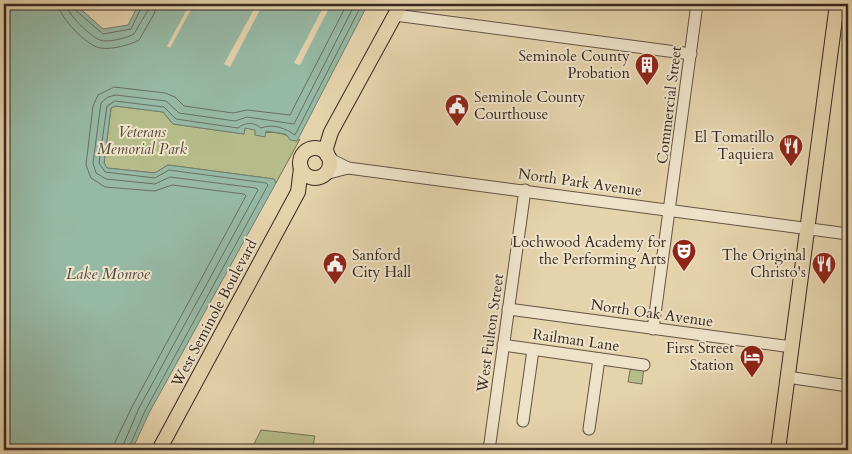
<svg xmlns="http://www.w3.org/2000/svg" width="852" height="454" font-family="Cardo,serif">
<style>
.green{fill:#b5bc89;stroke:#777255}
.water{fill:#96b9a5;stroke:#717f70}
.pier{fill:#e5d3ac}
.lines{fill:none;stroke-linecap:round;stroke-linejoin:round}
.shore{stroke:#687063;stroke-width:1}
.minor-casing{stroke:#645344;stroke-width:13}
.major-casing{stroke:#392821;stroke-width:16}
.minor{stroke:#eee2c9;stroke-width:11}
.major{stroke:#e5d3ac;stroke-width:14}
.labels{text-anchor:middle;stroke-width:4;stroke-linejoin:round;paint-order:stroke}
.poi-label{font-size:15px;fill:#392821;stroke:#eee2c9;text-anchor:end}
.street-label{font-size:15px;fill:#392821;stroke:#eee2c9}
.park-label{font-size:15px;font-style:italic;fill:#524636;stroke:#eee2c9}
.water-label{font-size:16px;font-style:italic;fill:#504c42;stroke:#eee2c9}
</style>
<rect width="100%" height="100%" fill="#e5d3ac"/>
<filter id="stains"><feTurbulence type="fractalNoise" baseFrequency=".004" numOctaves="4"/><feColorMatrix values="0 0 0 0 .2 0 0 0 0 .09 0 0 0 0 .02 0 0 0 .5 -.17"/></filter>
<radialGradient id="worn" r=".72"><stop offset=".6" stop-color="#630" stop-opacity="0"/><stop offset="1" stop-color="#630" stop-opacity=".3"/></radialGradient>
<!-- green -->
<g class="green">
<path d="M115,106L163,112L173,124L244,134L245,128L256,130L255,135C270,130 284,132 297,141L300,139L276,183L274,179L168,165L155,173L107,168L104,163L111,108Z"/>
<path d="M631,365L644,366L642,384L628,382Z"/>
<path d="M261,430L315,436L312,450H251Z"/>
</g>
<!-- water -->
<path class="water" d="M4,4H75L103,29L128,25L139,4H368L297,141L290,140L286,134L266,131L265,137L255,135V130L245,128L244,134L173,124L163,112L115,106L111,108L104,163L107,168L155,173L168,165L274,179L276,183L149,413L132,450H4Z"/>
<!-- pier -->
<g class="pier">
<path d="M190,4H194L170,48L167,46Z"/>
<path d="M257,4H263L230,67L224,64Z"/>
<path d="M325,4H331L300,65L294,63Z"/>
</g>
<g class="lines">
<!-- shore -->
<g class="shore">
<path d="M58,4C59,17 87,46 100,48C111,50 130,45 139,40L154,14L157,4"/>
<path d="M66,4C66,13 91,37 100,40C108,43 127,38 134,34L148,10L149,4"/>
<path d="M72,4L74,9L103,34L131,29L143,4"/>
<path d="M114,450L115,442L133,405L246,196L244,194L172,185L155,191L105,187L91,178L86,165L93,106L98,95L114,87L165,93L175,97L184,106L233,113L247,110L290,115L347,4"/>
<path d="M121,450L139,408L258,190L256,188L170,177L155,184L106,179L96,173L93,163L101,103L108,97L116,95L166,101L179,113L235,121L247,117L294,124L355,4"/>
<path d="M128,450L145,411L268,185L266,183L169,170L155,178L105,172L99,163L107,106L115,101L164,107L176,119L238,128C245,122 254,122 261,128C274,123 286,129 295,135L362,4"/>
</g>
<defs>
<g id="minor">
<path d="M395,15L691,54"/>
<path d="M328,156L334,161L348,168L848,234"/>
<path d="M325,174L348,168"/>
<path d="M508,309L792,347"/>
<path d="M653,329L697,4"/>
<path d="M503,345L644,365"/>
<path d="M787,377L848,386"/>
<path d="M523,421L533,350"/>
<path d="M589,429L599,359"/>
<path d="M489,450L525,190"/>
</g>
<g id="major">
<circle cx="315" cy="163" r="15"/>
<path d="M327,155L326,148L331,132L401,4"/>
<path d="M159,450L298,192L301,168"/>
<path d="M778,450L837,4"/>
</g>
</defs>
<!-- minor casing -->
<use href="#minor" class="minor-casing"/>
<!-- major casing -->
<use href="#major" class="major-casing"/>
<!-- minor -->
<use href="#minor" class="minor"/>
<!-- major -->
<use href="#major" class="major"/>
</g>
<!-- icons -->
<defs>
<symbol id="building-pin" viewBox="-11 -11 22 30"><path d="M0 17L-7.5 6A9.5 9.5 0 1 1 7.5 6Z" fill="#8f2418" stroke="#eee2c9"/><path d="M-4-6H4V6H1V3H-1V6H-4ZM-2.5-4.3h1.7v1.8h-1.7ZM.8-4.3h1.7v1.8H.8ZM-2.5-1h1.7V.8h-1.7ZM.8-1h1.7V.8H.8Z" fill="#fff"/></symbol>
<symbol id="civic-pin" viewBox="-11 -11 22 30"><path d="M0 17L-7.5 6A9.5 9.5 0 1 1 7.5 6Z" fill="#8f2418" stroke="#eee2c9"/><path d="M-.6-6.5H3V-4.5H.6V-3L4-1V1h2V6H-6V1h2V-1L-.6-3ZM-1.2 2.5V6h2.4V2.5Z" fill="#fff"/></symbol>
<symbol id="restaurant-pin" viewBox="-11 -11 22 30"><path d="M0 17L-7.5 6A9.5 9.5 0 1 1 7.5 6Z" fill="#8f2418" stroke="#eee2c9"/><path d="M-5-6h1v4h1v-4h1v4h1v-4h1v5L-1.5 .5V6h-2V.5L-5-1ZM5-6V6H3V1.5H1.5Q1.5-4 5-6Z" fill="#fff"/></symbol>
<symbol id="theatre-pin" viewBox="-11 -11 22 30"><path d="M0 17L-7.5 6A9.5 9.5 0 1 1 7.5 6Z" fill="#8f2418" stroke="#eee2c9"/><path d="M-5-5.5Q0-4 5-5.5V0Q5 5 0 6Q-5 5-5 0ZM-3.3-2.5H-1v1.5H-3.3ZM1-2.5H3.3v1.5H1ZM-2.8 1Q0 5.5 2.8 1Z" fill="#fff"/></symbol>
<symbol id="hotel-pin" viewBox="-11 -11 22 30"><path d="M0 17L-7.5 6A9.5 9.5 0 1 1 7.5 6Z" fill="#8f2418" stroke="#eee2c9"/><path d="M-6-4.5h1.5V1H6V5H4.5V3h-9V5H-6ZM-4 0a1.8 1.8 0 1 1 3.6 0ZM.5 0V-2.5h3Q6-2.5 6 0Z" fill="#fff"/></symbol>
</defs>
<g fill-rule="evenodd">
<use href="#building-pin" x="633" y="51" width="28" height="38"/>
<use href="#civic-pin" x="443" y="92" width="28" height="38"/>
<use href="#restaurant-pin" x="777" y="132" width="28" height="38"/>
<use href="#theatre-pin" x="670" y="237" width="28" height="38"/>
<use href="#civic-pin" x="321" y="250" width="28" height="38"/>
<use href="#restaurant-pin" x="810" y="250" width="28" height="38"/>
<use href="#hotel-pin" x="738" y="343" width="28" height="38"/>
</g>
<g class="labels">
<!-- poi labels -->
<g class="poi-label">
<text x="630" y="61">Seminole County<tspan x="630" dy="17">Probation</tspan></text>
<text x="474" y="102" text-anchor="start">Seminole County<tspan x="474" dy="17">Courthouse</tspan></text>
<text x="774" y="142">El Tomatillo<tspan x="774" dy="17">Taquiera</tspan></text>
<text x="666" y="247">Lochwood Academy for<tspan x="666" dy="17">the Performing Arts</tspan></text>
<text x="352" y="260" text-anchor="start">Sanford<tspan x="352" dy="17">City Hall</tspan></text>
<text x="806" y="260">The Original<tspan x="806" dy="17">Christo's</tspan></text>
<text x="734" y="353">First Street<tspan x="734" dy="17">Station</tspan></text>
</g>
<!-- street labels -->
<g class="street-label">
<text transform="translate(669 105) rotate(-83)" y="5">Commercial Street</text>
<text transform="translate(580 182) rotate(8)" y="5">North Park Avenue</text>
<text transform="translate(214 313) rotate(-62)" y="5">West Seminole Boulevard</text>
<text transform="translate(652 313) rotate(8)" y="5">North Oak Avenue</text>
<text transform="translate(490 333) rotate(-82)" y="5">West Fulton Street</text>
<text transform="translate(576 340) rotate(8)" y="5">Railman Lane</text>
</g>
<!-- park labels -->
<g class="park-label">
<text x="142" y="137">Veterans<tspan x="142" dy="17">Memorial Park</tspan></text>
</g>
<!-- water labels -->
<g class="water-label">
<text x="108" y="279">Lake Monroe</text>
</g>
</g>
<!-- margin -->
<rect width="852" height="454" fill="none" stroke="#e5d3ac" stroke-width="20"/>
<rect x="5" y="5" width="842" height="444" fill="none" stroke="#392821" stroke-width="2.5"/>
<rect x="10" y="10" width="832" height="434" fill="none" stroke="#392821"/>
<rect width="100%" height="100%" filter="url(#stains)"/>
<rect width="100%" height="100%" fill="url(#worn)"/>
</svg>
